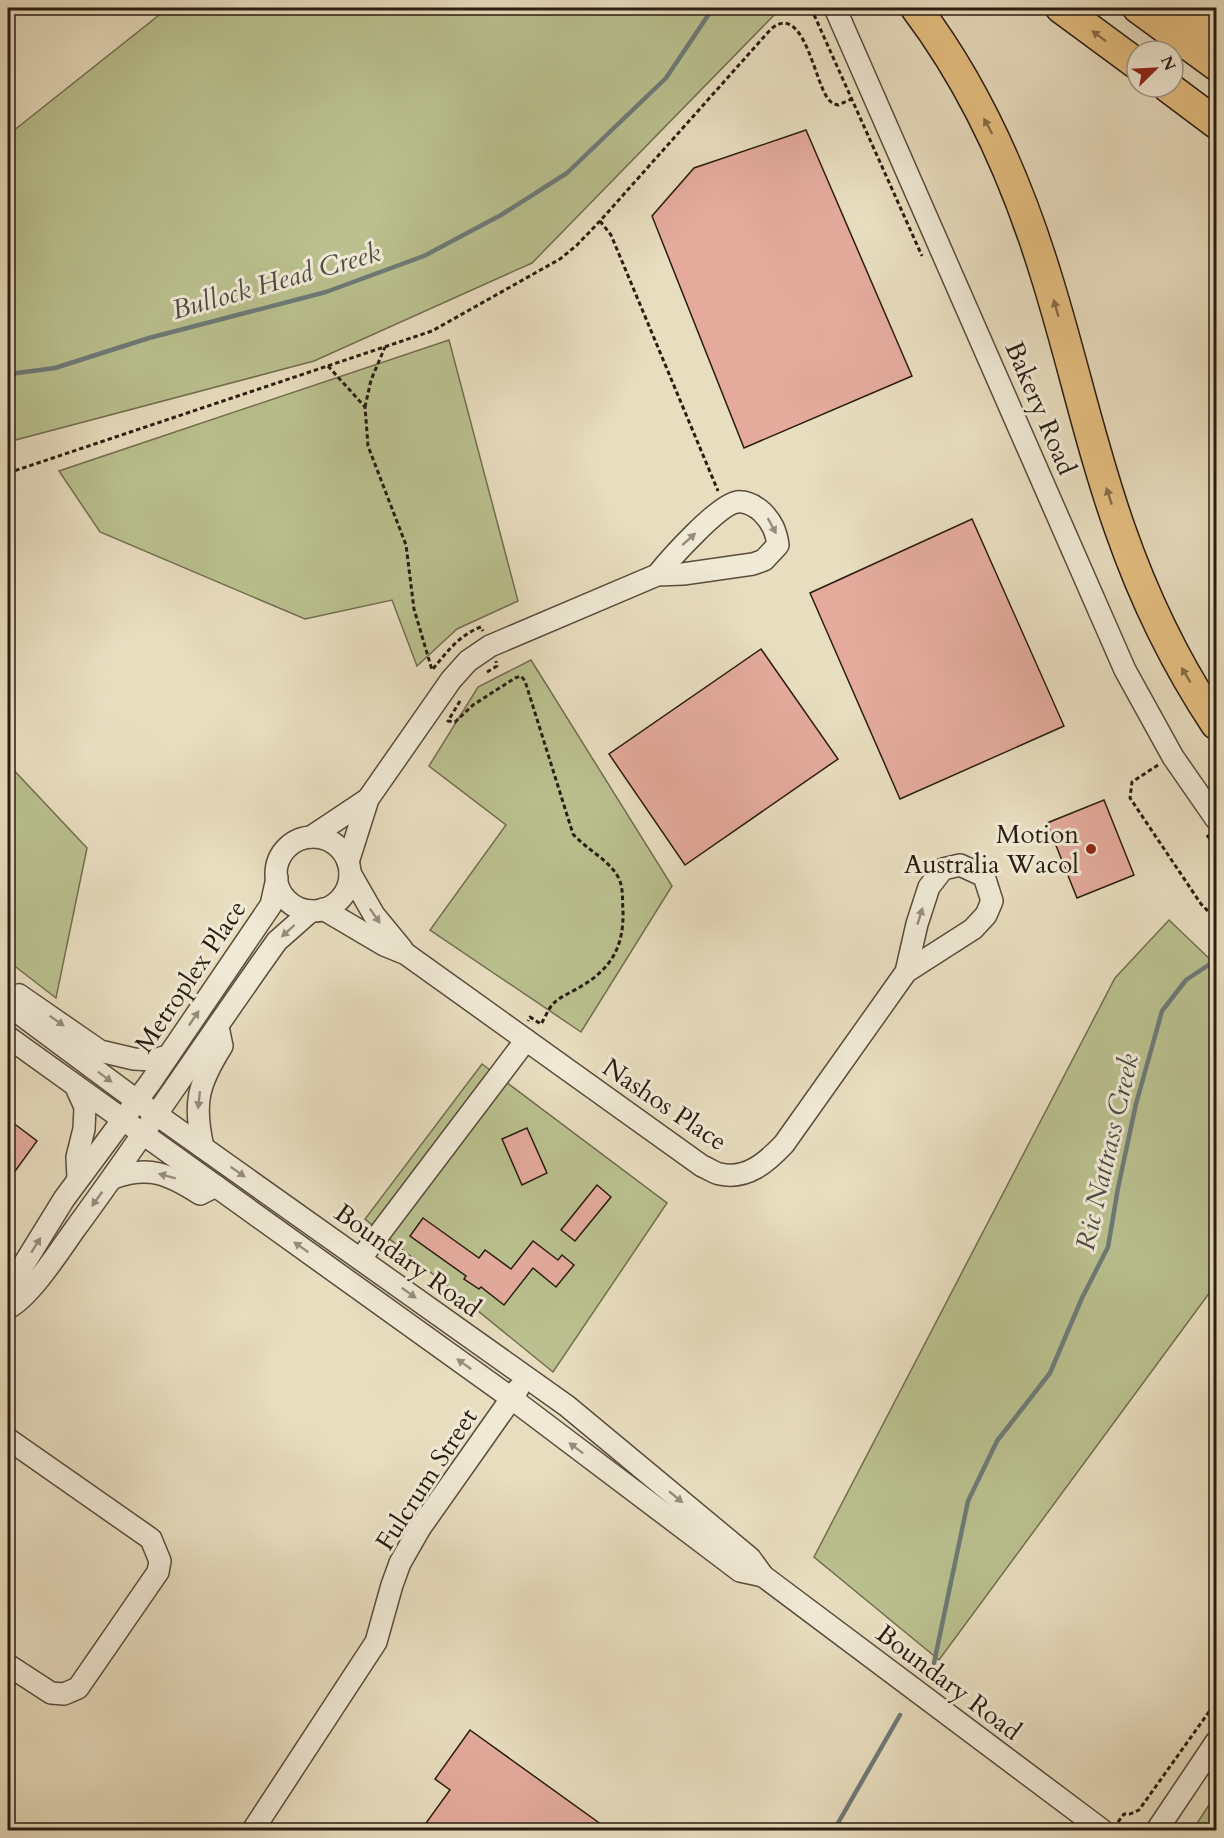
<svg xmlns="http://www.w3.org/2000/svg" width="1224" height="1838" font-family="Cardo,serif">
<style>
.green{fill:#bac08f;stroke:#726e50;stroke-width:1.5}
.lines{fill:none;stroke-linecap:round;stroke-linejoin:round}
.stream{stroke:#6e7a78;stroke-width:4.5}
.building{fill:#e4ab9d;stroke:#2a1c11;stroke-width:1.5}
.minor-casing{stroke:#5a4c3c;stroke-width:24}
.highway-casing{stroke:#2a1c11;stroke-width:33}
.path{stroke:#2a1c11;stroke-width:3;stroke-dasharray:4.5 3;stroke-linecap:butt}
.minor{stroke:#f0e9d5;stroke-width:21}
.highway{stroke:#e4be80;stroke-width:30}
.oneway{fill:#876d48}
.oneway2{fill:#978d7d}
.poi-dot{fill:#8f2418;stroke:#f0e9d5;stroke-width:2}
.labels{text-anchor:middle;stroke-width:6;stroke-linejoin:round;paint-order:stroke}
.street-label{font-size:26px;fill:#2a1c11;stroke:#f0e9d5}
.poi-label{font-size:26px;fill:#2a1c11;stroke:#f0e9d5;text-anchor:end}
.water-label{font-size:27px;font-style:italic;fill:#4c4b44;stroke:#f0e9d5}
</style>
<rect width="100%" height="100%" fill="#e8ddbf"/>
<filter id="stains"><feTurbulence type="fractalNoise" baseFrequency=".00333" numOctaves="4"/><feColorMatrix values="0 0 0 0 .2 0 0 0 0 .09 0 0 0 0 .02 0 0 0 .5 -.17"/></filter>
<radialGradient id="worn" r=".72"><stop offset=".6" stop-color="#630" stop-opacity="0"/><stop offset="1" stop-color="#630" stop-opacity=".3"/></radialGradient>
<!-- green -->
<g class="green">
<path d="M168,8H778L780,9L532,263L314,361L8,442V135Z"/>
<path d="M449,340L518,601L457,629L417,666L392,600L305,619L100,532L59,471Z"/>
<path d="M531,660L672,886L581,1032L430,930L506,825L429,766L478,687Z"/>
<path d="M8,764L87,848L56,998L8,961Z"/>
<path d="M1169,920L1216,965V1284L939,1660L814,1557L1115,978Z"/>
<path d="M482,1064L667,1203L553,1372L365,1219Z"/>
<path d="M1216,1794V1830H1197L1196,1825Z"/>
</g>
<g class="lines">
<!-- stream -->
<g class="stream">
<path d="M8,377L17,373L55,368L149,338L326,292L424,256L501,215L567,173L666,78L713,8"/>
<path d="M934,1663L968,1501L997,1441L1050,1373L1082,1298L1108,1247L1118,1188L1136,1104L1162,1011L1186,980L1216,960"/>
<path d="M834,1830L900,1715"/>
</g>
</g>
<!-- building -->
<g class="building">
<path d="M806,130L912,376L744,448L652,216L694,168Z"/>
<path d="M972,519L1064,726L900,799L810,593Z"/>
<path d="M761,649L838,759L685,865L609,754Z"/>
<path d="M1104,800L1134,875L1077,898L1047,823Z"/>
<path d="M8,1119L37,1141L8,1181Z"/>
<path d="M527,1128L547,1173L522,1185L502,1139Z"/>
<path d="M597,1185L611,1197L575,1241L561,1230Z"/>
<path d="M423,1218L479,1258L485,1250L511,1269L533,1241L558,1260L562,1255L574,1265L556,1287L533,1268L504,1305L481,1287L479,1289L464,1279L466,1276L410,1236Z"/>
<path d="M470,1730L609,1830H421L450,1790L435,1779Z"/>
</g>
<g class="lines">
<defs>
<g id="minor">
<path d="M835,8L1125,670L1173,757L1216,819"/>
<path d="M311,837L368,799"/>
<circle cx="313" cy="874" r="37"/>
<path d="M348,862L368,799L451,680L468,661L490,646L657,575L683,574L753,564L764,560L778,545C776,531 772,522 762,512C755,506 746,501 737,502C718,505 670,559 657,575"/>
<path d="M350,873L374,915L402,949"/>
<path d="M323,909L384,945L406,954L702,1166C708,1168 714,1173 720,1174C747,1180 767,1162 784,1144L906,972L973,929L986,915L992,901L984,876L960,865L943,869L929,887L917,924L906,972"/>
<path d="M8,1001L19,995L100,1051L134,1059L153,1060L168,1056"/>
<path d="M8,1005L136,1100L567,1406L750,1558L763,1576L1102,1830"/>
<path d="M8,1037L511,1398L740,1571L763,1576"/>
<path d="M75,1085L85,1107L84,1129L77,1157L78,1179"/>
<path d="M203,1147C193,1103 198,1084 222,1046L218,1027"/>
<path d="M113,1178C149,1165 169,1174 200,1194L216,1186"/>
<path d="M361,1258L526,1040"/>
<path d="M8,1290L64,1199L150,1083L271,905L277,878"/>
<path d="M8,1308C30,1297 60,1250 75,1229C145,1134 209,1036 277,941L311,911"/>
<path d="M8,1439L151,1539L160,1561L158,1572L78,1688L64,1694L51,1693L8,1665"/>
<path d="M253,1830L376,1642L392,1585L400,1563L420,1528L518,1389"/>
<path d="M1157,1830L1216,1742"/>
</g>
<g id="highway">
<path d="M916,8C975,86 1016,178 1045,272C1072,357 1090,445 1120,529C1144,598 1176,664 1216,724"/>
<path d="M1061,8L1137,64"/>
<path d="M1138,8L1216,65"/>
<path d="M1181,8L1216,30"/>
<path d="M1168,87L1216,123"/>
</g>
</defs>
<!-- minor casing -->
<use href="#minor" class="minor-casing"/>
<!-- highway casing -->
<use href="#highway" class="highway-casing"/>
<!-- path -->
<g class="path">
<path d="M811,8L922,256"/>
<path d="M600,221L611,235L718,491"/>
<path d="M328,366L365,407L368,446L406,545L414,609L432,670C447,652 459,635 481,627L483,631"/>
<path d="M365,407L371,380L385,347"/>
<path d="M8,461L13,471"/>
<path d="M8,473L432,331L560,259L577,245L600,221L771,29C805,0 815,88 830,101C833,104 835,104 838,105L852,99"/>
<path d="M487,672L497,666L496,661"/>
<path d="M460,701L448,721L455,722L473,705L515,678L521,676L525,681L573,834C586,849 606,858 617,875C624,886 622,899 623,911C624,947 611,969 580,987C572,992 559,997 553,1004C548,1009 545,1018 541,1024L530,1017L528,1021"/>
<path d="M1158,765L1132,782L1130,798L1201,904L1211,914L1216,917"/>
<path d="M1207,835L1216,847"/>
<path d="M1118,1822L1124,1814H1130L1139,1810L1216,1702"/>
</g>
<!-- minor -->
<use href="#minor" class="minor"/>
<!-- highway -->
<use href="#highway" class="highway"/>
</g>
<!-- one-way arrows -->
<defs><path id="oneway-solid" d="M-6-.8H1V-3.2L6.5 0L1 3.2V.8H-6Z" transform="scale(1.5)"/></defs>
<g class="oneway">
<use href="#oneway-solid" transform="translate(1099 36) rotate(-143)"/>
<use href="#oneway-solid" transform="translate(988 126) rotate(-118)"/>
<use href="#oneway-solid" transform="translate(1056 308) rotate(-106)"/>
<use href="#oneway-solid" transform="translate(1109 496) rotate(-108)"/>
<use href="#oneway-solid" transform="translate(1186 675) rotate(-121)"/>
</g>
<g class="oneway2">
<use href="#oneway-solid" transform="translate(772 526) rotate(62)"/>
<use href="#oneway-solid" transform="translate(689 539) rotate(-42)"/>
<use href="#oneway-solid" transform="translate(375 916) rotate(55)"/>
<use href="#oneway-solid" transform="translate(920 916) rotate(-73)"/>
<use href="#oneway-solid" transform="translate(288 931) rotate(138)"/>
<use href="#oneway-solid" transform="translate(194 1018) rotate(-56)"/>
<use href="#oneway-solid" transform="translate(57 1021) rotate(35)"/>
<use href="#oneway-solid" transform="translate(105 1077) rotate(37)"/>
<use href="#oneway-solid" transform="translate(199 1100) rotate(96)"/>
<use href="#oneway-solid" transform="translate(238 1172) rotate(35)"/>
<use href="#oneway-solid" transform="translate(167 1176) rotate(-165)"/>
<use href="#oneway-solid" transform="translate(97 1199) rotate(126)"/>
<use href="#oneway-solid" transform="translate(36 1245) rotate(-58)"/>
<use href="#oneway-solid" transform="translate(301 1247) rotate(-145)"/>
<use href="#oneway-solid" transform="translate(409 1293) rotate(36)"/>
<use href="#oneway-solid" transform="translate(464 1364) rotate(-144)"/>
<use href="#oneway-solid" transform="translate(576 1448) rotate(-143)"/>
<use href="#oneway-solid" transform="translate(676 1497) rotate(40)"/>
</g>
<!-- markers -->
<circle class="poi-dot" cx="1091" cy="849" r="6"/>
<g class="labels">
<!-- street labels -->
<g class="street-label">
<text transform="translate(1041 408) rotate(67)" y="9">Bakery Road</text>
<text transform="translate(190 976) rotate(-56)" y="9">Metroplex Place</text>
<text transform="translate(665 1104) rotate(34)" y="9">Nashos Place</text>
<text transform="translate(408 1260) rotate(36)" y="9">Boundary Road</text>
<text transform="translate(426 1479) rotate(-57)" y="9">Fulcrum Street</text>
<text transform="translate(949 1682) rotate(37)" y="9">Boundary Road</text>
</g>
<!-- poi labels -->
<g class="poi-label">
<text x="1079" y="843">Motion<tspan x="1079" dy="30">Australia Wacol</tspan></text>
</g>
<!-- water labels -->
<g class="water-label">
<text transform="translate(276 281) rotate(-16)" y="9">Bullock Head Creek</text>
<text transform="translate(1107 1152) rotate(-77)" y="9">Ric Nattrass Creek</text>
</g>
</g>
<!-- margin -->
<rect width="1224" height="1838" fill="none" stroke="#e8ddbf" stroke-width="30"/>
<rect x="9" y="9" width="1206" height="1820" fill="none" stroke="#2a1c11" stroke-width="3"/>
<rect x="15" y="15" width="1194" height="1808" fill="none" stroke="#2a1c11" stroke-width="1.5"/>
<!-- north arrow -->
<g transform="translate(1155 69) rotate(66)"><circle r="28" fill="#f0e9d5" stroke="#a19787" stroke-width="1.5"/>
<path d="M0-4.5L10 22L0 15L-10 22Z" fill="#8f2418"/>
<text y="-9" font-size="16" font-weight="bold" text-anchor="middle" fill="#2a1c11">N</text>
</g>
<rect width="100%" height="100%" filter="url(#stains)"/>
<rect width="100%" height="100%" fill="url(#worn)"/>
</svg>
